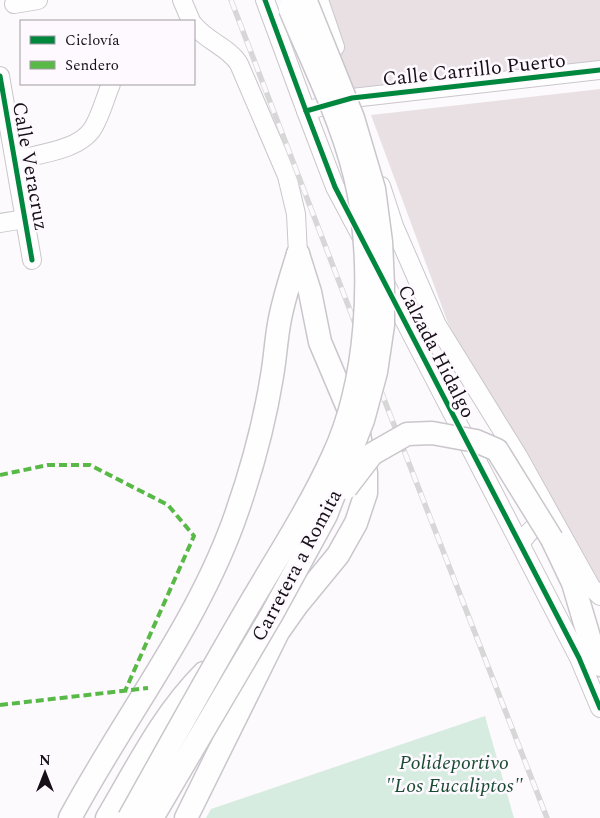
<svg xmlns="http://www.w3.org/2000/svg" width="600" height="818" font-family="Spectral,serif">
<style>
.green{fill:#d7ece0}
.building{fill:#e9e0e4}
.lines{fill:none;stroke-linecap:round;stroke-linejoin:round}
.minor-casing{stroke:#cac6cc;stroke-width:20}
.major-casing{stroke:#cac6cc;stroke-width:25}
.minor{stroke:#fffeff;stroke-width:18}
.major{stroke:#fffeff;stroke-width:22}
.rail-casing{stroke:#d8d7d8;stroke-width:5.5}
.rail{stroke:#fdf9fe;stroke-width:4;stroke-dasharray:11;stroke-linecap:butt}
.major-bridge-casing{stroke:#cac6cc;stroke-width:25;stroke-linecap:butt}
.major-bridge{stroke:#fffeff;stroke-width:22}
.quiet{stroke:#58b947;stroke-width:4;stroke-dasharray:8 4;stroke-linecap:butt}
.cycleway-casing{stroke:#fdf9fe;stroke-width:8}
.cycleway{stroke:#00873e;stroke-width:5}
.labels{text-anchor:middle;stroke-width:5;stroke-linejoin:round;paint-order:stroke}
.street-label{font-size:20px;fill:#160f18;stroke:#fdf9fe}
.park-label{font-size:20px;font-style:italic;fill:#194b32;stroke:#fdf9fe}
</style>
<rect width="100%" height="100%" fill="#fcfafd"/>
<!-- green -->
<path class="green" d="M485,716L514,818H206L211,809Z"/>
<!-- building -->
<g class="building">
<path d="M319,0H600V71L352,98Z"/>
<path d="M600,89V595L591,587L448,323L371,115Z"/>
</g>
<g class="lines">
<defs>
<g id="minor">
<path d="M182,0L191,21"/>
<path d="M265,0L306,111L335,187L361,236"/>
<path d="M319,0L335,47"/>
<path d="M14,4L38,0"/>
<path d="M194,25C206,41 229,47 239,64L287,176L296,214L298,254"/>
<path d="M0,76L32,260"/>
<path d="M306,111L352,98L600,70"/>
<path d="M15,160C39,154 80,150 93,128C101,115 105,98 111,84"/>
<path d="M381,186L394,226L437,325L518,456L591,587L600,596"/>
<path d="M0,223L25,219"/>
<path d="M383,279L579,658L600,708"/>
<path d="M520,544C530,530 536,521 555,526"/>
</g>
<g id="major">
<path d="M552,539L573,583L592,647L600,665"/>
<path d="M70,818C123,719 194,629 233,523C250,476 264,426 272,376C275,359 276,341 279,324C283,300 291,277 298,254"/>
<path d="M107,818C136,769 163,714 204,673"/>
<path d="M186,818L278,632L297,605L338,555L356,523L366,493V473L359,434L320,342L310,292L298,254"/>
</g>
</defs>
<!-- minor casing -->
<use href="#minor" class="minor-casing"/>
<!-- major casing -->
<use href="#major" class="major-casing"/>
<!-- minor -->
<use href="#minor" class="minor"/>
<!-- major -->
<use href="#major" class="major"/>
<defs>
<path id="rail" d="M231,0L389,412L547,818"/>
</defs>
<!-- rail casing -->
<use href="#rail" class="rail-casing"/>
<!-- rail -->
<use href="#rail" class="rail"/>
<defs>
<g id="major-bridge">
<path d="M346,488L372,454L407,434L432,433L476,441L497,450L552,539"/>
<path d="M129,818C167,750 205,681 244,614C274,562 308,511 333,456C368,381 373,276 359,195C347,130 315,69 290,9"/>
<path d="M152,818L272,614L326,515L363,420L376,372L383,325V285L381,242L374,189L353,118L307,4"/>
</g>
</defs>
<!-- major-bridge casing -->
<use href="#major-bridge" class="major-bridge-casing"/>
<!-- major-bridge -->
<use href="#major-bridge" class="major-bridge"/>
<!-- quiet -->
<g class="quiet">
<path d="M0,475L48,465H90L168,505L194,536L125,691"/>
<path d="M0,705L148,688"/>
</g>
<defs>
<g id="cycleway">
<path d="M265,0L306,111L335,187L579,658L600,708"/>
<path d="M0,76L32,260"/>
<path d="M306,111L352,98L600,70"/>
</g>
</defs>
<!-- cycleway casing -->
<use href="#cycleway" class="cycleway-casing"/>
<!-- cycleway -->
<use href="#cycleway" class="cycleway"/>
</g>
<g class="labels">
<!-- street labels -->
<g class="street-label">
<text transform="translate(474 69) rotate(-6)" y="7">Calle Carrillo Puerto</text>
<text transform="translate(31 166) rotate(80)" y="7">Calle Veracruz</text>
<text transform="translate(437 351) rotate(63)" y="7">Calzada Hidalgo</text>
<text transform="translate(296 565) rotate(-62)" y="7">Carretera a Romita</text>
</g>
<!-- park labels -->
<g class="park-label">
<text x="454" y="769">Polideportivo<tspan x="454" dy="23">"Los Eucaliptos"</tspan></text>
</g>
</g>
<!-- legend -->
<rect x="20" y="20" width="175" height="65" fill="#fdf9fe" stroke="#a19ba2"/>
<rect x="30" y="36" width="25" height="8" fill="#00873e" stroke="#a19ba2"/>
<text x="65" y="45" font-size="15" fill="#160f18">Ciclovía</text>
<rect x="30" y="61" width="25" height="8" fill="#58b947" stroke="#a19ba2"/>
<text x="65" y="70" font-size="15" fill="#160f18">Sendero</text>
<!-- north arrow -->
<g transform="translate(45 773)" stroke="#fdf9fe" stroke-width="4" paint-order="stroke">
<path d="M0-4L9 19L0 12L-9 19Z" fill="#160f18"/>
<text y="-8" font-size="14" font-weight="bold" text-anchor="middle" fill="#160f18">N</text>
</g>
</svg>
